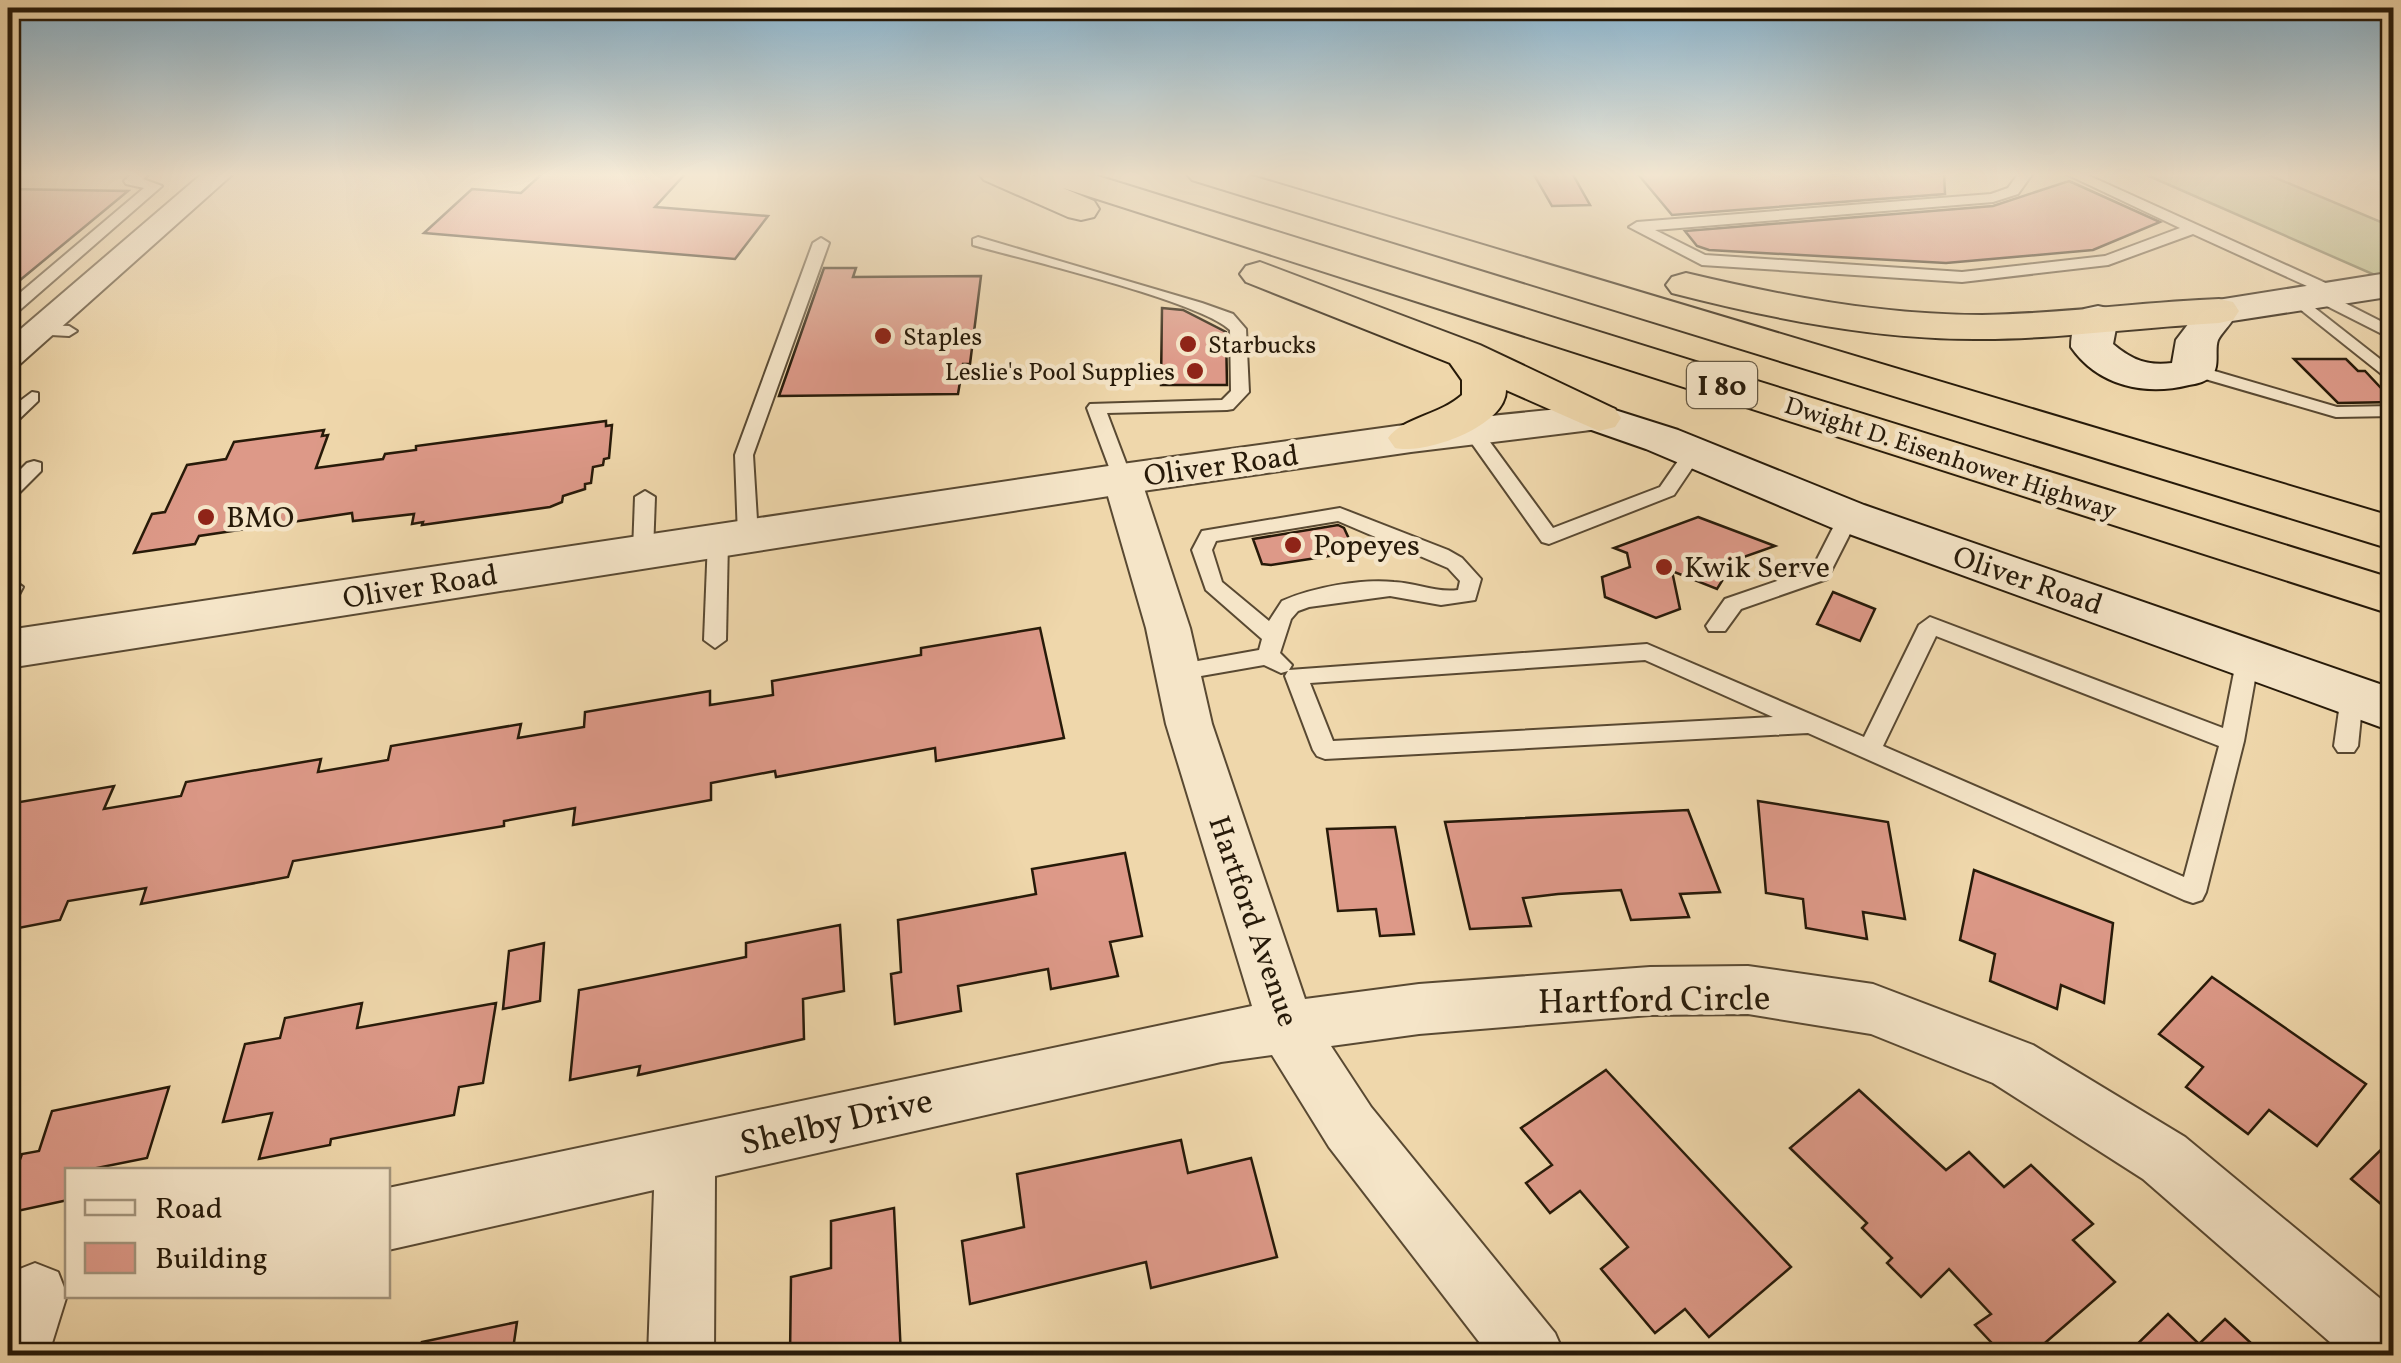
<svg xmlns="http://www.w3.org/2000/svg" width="2401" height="1363" font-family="Vollkorn,serif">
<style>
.green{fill:#b9be89;stroke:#706c49;stroke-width:2.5}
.building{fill:#d98;stroke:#271a09;stroke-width:2.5}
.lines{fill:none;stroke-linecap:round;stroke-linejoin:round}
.service-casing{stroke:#594932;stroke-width:4}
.minor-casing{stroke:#594932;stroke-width:4}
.tertiary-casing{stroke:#594932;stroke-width:4}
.secondary-casing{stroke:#271a09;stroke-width:4}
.motorway-casing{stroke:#271a09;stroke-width:4}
.service{fill:#f5e5c8;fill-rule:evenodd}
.minor{fill:#f5e5c8;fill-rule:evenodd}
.tertiary{fill:#f5e5c8;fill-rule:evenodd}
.secondary{fill:#f5e5c8;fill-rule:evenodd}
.motorway{fill:#efd7ab;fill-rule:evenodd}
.poi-dot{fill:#8f2418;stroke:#f5e5c8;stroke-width:4}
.labels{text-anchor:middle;stroke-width:9;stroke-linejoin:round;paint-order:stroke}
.far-poi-label{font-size:25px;fill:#271a09;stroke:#f5e5c8;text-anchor:start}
.far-street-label{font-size:25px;fill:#271a09;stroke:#f5e5c8}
.shield{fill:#f5e5c8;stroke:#655742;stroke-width:2.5}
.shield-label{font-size:28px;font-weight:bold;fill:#271a09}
.street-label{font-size:30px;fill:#271a09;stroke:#f5e5c8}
.poi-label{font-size:30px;fill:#271a09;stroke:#f5e5c8;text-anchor:start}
.near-street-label{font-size:35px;fill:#271a09;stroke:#f5e5c8}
</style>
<rect width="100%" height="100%" fill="#efd7ab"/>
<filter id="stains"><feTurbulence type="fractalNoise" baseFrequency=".002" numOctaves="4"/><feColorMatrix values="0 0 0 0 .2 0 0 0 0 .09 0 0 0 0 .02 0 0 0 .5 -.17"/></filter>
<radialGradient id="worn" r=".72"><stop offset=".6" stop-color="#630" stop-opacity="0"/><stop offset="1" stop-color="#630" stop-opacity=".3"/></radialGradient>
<!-- green -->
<path class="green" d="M2142,173H2264L2393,227V283Z"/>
<!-- building -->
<g class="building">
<path d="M543,173H686L655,207L768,216L735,259L424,233L472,189L521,193Z"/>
<path d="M1533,173H1572L1590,205L1552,206Z"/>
<path d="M1637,173H1944L1945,194L1672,215Z"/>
<path d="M2069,181L2160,222L2093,250L1946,263L1709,250L1697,246L1685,231L1993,206Z"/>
<path d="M8,189L128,191L8,290Z"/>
<path d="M824,268H856L853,277L981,276L970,364H963L958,394L779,396Z"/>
<path d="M1162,308L1183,310L1226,332L1227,385H1161Z"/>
<path d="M2294,359H2346L2358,371H2365L2394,402L2338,403Z"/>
<path d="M606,421V426L612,425L609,458L604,459L603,465L593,467L591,483L585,484V489L563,496L562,502L550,507L422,525L423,522L412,524L414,514L353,521L352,513L199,536L195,544L134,553L152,514L165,512L187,465L226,459L234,442L324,430L322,436L328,435L316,468L383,459L385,454L416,450V446Z"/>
<path d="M1698,517L1775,546L1735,560L1717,589L1672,571L1680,609L1656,618L1605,597L1602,577L1630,567L1627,553L1614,548Z"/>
<path d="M1338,525L1344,528L1355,552L1271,565L1262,564L1253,539Z"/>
<path d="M1833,592L1875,609L1860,641L1817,624Z"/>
<path d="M1040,628L1064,738L936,761L935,748L776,777L775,771L711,783V800L573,825L575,808L504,821V826L293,861L288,877L141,904L146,888L68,901L60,920L8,930V804L114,786L104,809L181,796L186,782L321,759L318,772L388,760L391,746L521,724L518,738L584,727L585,712L710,691V705L773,695L772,681L921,655V648Z"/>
<path d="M1758,801L1888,822L1905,919L1863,912L1867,939L1806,928L1803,899L1766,893Z"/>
<path d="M1688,810L1720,892L1680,894L1689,917L1631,920L1621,890L1558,894L1523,898L1531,926L1470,929L1445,822Z"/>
<path d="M1395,827L1414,934L1380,936L1376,909L1338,911L1327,829Z"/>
<path d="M1125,853L1142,936L1110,942L1118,976L1051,989L1048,969L958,986L961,1011L895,1024L891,974L901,972L898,920L1036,894L1032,869Z"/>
<path d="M1974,870L2113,923L2104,1003L2061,985L2057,1009L1990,981L1995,954L1960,940Z"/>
<path d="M840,925L844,991L803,999L804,1039L638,1075L640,1066L570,1080L579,990L746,957V943Z"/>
<path d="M544,943L540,1001L503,1009L509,951Z"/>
<path d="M2212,977L2366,1084L2317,1146L2269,1110L2248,1134L2186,1087L2203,1067L2159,1034Z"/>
<path d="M362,1003L357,1028L496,1003L483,1083L459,1087L454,1115L331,1139L330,1145L259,1159L272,1113L223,1122L245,1044L280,1038L285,1018Z"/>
<path d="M1606,1070L1791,1267L1709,1337L1685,1309L1655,1333L1601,1269L1628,1247L1580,1191L1550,1213L1526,1183L1552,1165L1521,1128Z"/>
<path d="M169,1087L147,1158L87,1170H68V1200L8,1213V1191L22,1154L39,1151L52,1111Z"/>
<path d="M1859,1090L1946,1170L1969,1152L2004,1187L2031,1165L2093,1224L2073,1240L2115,1282L2030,1356H2004L1975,1325L1991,1314L1949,1269L1921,1297L1887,1263L1892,1258L1862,1228L1867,1223L1790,1148Z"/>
<path d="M2394,1137V1215L2351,1179Z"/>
<path d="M1181,1140L1188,1173L1251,1158L1277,1257L1151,1288L1146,1262L970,1304L962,1241L1024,1227L1017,1174Z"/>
<path d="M894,1208L901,1356H790L791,1277L831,1268V1221Z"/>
<path d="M2168,1314L2199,1344L2225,1319L2265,1356H2125Z"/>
<path d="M517,1322L512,1356H424L422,1342Z"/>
</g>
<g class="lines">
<defs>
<g id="service">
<path d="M133,173H150L143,179L162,186L14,315L8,316V303L144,188L126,184L124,181Z"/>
<path d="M2019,173H2033L2018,194L1993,202L1655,230L1705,255L1962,272L2105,256L2180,228L2064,173H2083L2341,290L2343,293L2335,298L2394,328V340L2313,299L2311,296L2318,291L2193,234L2108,265L1962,282L1702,265L1629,227L1637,222L1991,194L2008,188Z"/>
<path d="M978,237L1202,303L1233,314L1246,329L1249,392L1233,409L1227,410L1107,413L1132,479L1122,485L1115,483L1087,408L1090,404L1222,400L1231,391L1230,330C1200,301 1022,259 973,245V239Z"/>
<path d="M821,238L829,243L753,455L758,536L748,543L738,536L735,455L813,243Z"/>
<path d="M2297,294L2394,370V384L2291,302L2289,299Z"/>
<path d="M39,325L69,326L77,331L69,336L33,334V326Z"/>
<path d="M2194,365L2337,407L2394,406V416L2336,417L2188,374V366Z"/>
<path d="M32,392L38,393V401L14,424L8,425V410Z"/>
<path d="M1472,425L1479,427L1553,528L1660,487L1687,448L1694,446L1703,452L1674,495L1549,544L1542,542L1463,431Z"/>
<path d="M34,461L41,463V471L15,497L8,499V482L27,463Z"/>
<path d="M645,491L655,497L653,552L643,559L633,552L635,497Z"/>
<path d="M1340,508L1448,550L1462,558L1481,579L1475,600L1441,605L1390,596L1309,607L1298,611L1291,619L1280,653L1292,665L1289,670L1647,644L1864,737L1919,625L1930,617L2223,728L2237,657L2240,651H2256L2259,657L2244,741L2206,892L2202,900L2193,903L2184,900L1808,733L1325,759L1317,756L1313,750L1285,676L1288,671L1281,673L1264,665L1178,680L1170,678L1167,672L1170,666L1259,650L1262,639L1206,590L1192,550L1202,531ZM1338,521L1448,568L1460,581L1458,590C1436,593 1416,583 1394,582C1360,579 1314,587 1282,601L1269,621L1222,582L1212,550L1216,541ZM1936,636L2219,746L2184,877L1883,746ZM1645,660L1773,717L1333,741L1310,683Z"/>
<path d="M1849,510L1859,516L1827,579L1741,609L1725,631H1709L1706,626L1725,599L1812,569L1839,516Z"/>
<path d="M718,533L728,540L726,640L715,648L704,640L708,540Z"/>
<path d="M13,580L23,587L15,602L8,604V581Z"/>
<path d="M2352,688L2363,696L2358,746L2354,752H2338L2334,746L2341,696Z"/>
</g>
<g id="minor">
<path d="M203,173H234L20,364L8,367V340Z"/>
<path d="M1122,467L1136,470L1141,479L1190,628L1212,724L1305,999L1419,984L1650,967L1748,966L1873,984L2033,1045L2185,1137L2394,1310V1356H2346L2143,1179L1993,1083L1871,1034L1748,1014L1650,1015L1419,1034L1331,1046L1371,1107L1555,1333L1565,1356H1490L1329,1147L1272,1055L1221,1062L715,1176L714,1356H648L654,1190L388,1250V1188L1252,1006L1166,724L1146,628L1103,479L1108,470Z"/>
<path d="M35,1263L58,1272L67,1295L48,1356H8V1284L12,1272Z"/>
</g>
<path id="tertiary" d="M1599,405L1615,409L1621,418L1615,427L1411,452L1122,494L8,668V630L1122,464L1411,424Z"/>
<g id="secondary">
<path d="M2394,272V296L2232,321C2228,327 2221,334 2218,340C2214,351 2221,368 2210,377C2205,382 2196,384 2189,385C2145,396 2098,386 2071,347C2071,331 2075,322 2084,309L2098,306L2112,309L2118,318L2113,344C2132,360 2147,366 2172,363L2176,340L2205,302Z"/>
<path d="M1599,405L1678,430L1864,505L2394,689V732L1830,527L1646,449L1583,427L1577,418L1583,409Z"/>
</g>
<g id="motorway">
<path d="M978,173H1027L1036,177L1033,173H1088L2394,579V615L1063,188L1094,201L1099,209L1094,217L1081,220L1068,217L984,180Z"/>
<path d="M1186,173H1242L2394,517V550L1192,180Z"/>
<path d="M1260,262L1480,345L1615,409L1621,418L1615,427L1599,431L1506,390C1506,427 1424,455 1395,448L1388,438C1402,418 1440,415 1462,395V380L1450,363L1246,282L1240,274L1246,266Z"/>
<path d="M1686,273C1783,296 1881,315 1982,315C2061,314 2140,302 2219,299L2233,302L2239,311L2233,320L2219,323C2140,327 2061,339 1982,339C1877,340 1774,319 1672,293L1666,285L1672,277Z"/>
</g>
</defs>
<!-- service casing -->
<use href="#service" class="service-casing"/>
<!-- minor casing -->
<use href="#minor" class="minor-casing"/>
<!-- tertiary casing -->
<use href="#tertiary" class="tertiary-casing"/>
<!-- secondary casing -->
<use href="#secondary" class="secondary-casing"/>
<!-- motorway casing -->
<use href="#motorway" class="motorway-casing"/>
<!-- service -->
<use href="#service" class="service"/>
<!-- minor -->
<use href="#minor" class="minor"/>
<!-- tertiary -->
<use href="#tertiary" class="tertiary"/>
<!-- secondary -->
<use href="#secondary" class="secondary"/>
<!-- motorway -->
<use href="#motorway" class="motorway"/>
</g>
<!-- sky -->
<linearGradient id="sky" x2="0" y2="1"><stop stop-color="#89b6d2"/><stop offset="0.48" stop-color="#f8edd9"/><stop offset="1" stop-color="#f8edd9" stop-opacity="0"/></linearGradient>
<rect width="2401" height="364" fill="url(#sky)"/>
<!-- markers -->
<g class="poi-dot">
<circle cx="883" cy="336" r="10"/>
<circle cx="1188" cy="344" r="10"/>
<circle cx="1195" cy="371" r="10"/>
<circle cx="206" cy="517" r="10"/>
<circle cx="1293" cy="545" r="10"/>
<circle cx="1664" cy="567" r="10"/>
</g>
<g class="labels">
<!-- far-poi labels -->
<g class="far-poi-label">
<text x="903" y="345">Staples</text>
<text x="1208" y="353">Starbucks</text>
<text x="1175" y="380" text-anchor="end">Leslie's Pool Supplies</text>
</g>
<!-- far-street labels -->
<g class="far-street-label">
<text transform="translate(1951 457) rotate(18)" y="9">Dwight D. Eisenhower Highway</text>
</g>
<!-- shield labels -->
<rect class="shield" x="1687" y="362" width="70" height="46" rx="8"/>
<g class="shield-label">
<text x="1722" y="395">I 80</text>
</g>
<!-- street labels -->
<g class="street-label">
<text transform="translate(1221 465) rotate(-8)" y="10">Oliver Road</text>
<text transform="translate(2028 580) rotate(19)" y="10">Oliver Road</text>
<text transform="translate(420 586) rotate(-9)" y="10">Oliver Road</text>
<text transform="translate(1254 921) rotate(71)" y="10">Hartford Avenue</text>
</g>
<!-- poi labels -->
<g class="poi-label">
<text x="226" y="527">BMO</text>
<text x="1313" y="555">Popeyes</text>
<text x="1684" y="577">Kwik Serve</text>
</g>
<!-- near-street labels -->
<g class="near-street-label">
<text transform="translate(1654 999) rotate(-1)" y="12">Hartford Circle</text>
<text transform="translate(836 1121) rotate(-13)" y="12">Shelby Drive</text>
</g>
</g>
<!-- margin -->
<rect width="2401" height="1363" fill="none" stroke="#efd7ab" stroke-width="40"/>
<rect x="10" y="10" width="2381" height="1343" fill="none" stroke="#271a09" stroke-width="5"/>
<rect x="20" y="20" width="2361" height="1323" fill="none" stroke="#271a09" stroke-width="2.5"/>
<!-- legend -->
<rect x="65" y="1168" width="325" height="130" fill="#f5e5c8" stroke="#a3947c" stroke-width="2.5"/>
<rect x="85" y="1200" width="50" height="15" fill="#f5e5c8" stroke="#a3947c" stroke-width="2.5"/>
<text x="155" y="1218" font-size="30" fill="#271a09">Road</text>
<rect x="85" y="1243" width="50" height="30" fill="#dd9988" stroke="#a3947c" stroke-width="2.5"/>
<text x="155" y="1268" font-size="30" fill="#271a09">Building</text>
<rect width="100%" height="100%" filter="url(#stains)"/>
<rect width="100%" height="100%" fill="url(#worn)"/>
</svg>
